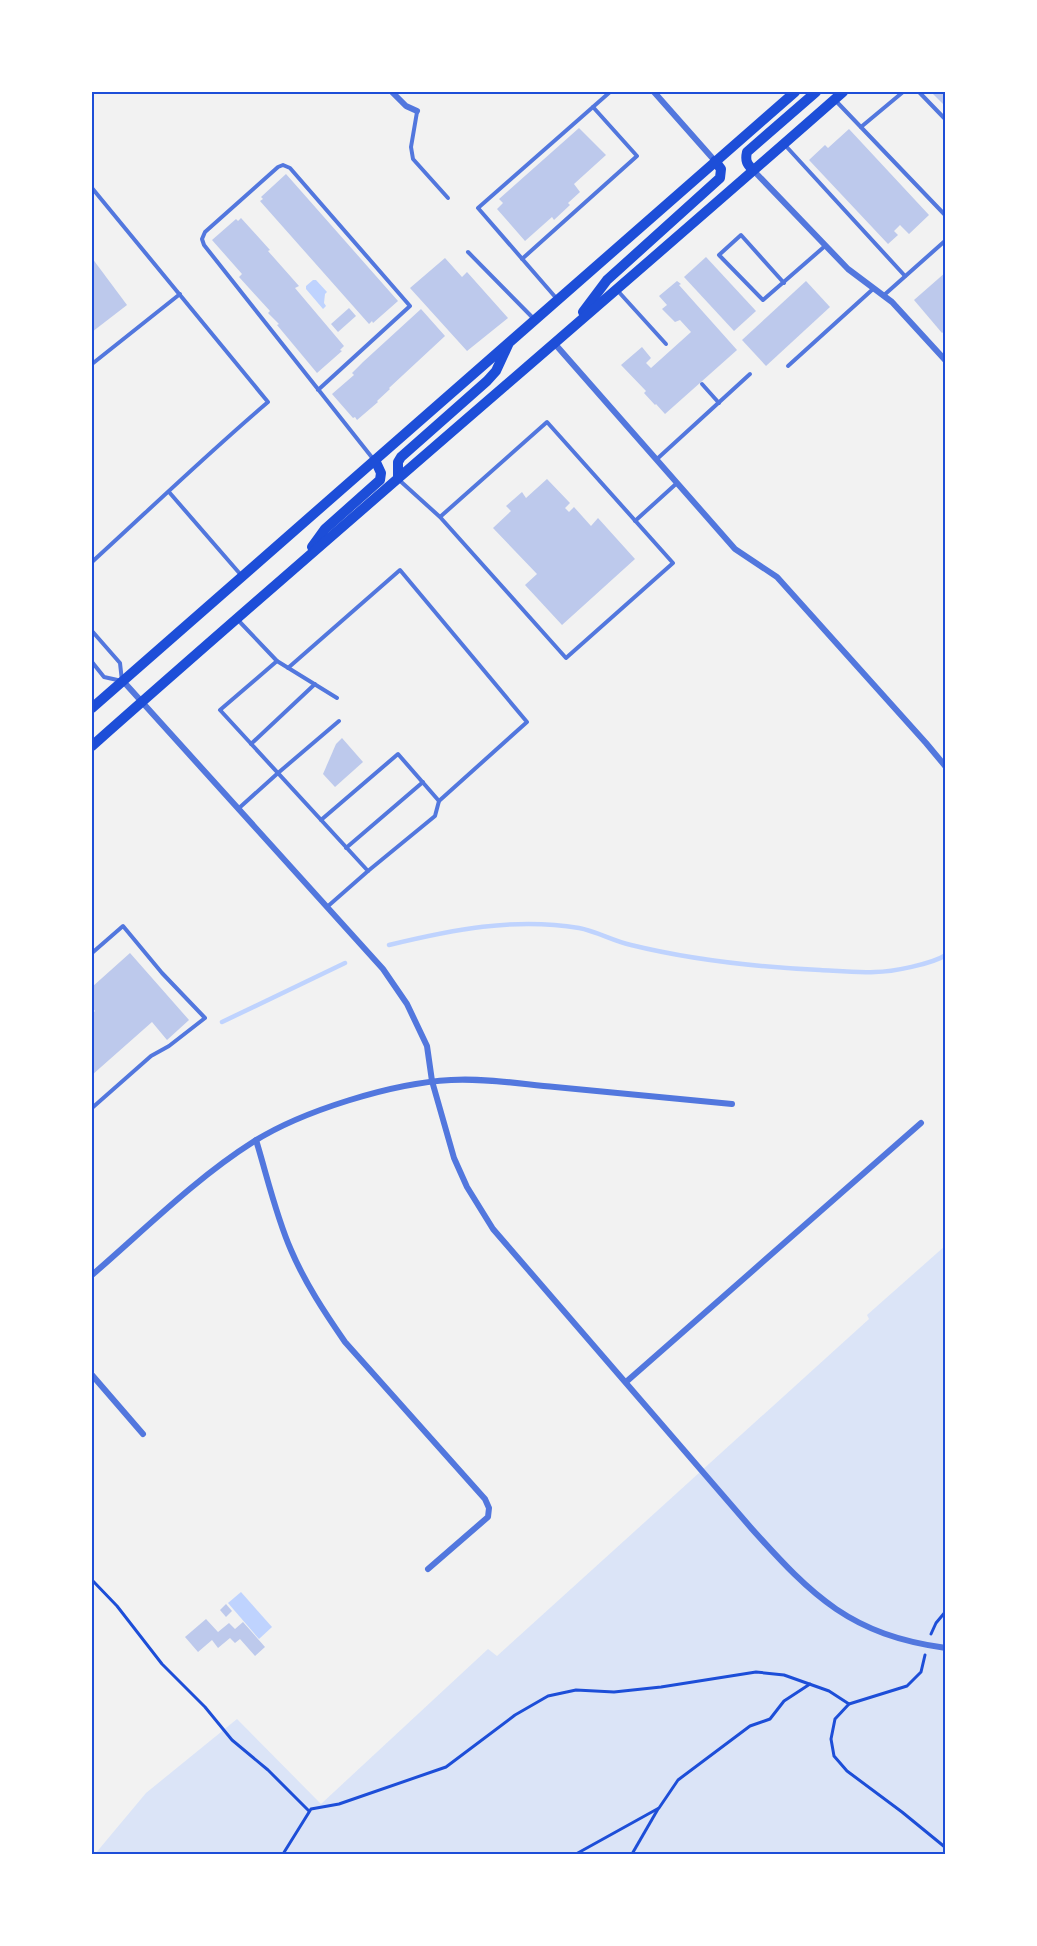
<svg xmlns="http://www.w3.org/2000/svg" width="1037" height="1946" font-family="'Space Grotesk',sans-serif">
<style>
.green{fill:#dbe4f7}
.water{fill:#bfd3fe}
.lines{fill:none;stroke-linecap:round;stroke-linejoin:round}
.stream{stroke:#bfd3fe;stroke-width:4.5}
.building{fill:#bdc9ec}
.path{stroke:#1d4ed8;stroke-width:3}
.service{stroke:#5277de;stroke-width:4}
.minor{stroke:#5277de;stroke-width:6}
.primary{stroke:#1d4ed8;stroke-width:10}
.neatline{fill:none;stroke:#1d4ed8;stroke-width:2}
</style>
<rect width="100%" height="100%" fill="#f2f2f2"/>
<!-- green -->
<path class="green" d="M945,1246V1854H95L146,1793L237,1719L321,1804L488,1649L497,1656L869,1319L867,1315Z"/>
<!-- water -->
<g class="water">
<path d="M313,280H316L327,292L325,294L324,303L326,306L323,309L306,289V286Z"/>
<path d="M241,1592L272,1627L259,1639L228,1603Z"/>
</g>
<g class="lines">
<!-- stream -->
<g class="stream">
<path d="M389,945C451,930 514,917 579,928C596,931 613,941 631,945C692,960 757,967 820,970C838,971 857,973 875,972C892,972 932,964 946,955"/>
<path d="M222,1022L345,963"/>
</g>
</g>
<!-- building -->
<g class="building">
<path d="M931,92H946V107Z"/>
<path d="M579,128L606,155L574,184L580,192L568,203L570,205L554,220L552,217L525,241L497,209L503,203L499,199Z"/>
<path d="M849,129L929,215L909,234L900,225L894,231L898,235L888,244L809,160L825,145L828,148Z"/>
<path d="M286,174L398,301L373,323L372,321L369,324L260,201L263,199L261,197Z"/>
<path d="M241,218L270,250L268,251L299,286L295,288L344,346L340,350L342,351L317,373L277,325L279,324L268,313L270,311L239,277L242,274L212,240L236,219L238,221Z"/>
<path d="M706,257L756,311L734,331L684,277Z"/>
<path d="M92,258L127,305L92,332Z"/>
<path d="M445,258L462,277L467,272L508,318L467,351L410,288Z"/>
<path d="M946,272V330L942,333L914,300Z"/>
<path d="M677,281L681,284L679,285L737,350L665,414L656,404L655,405L644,393L646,391L621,365L642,347L651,358L646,363L651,368L691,332L680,320L675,322L662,309L667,305L659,296Z"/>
<path d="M806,281L830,307L766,366L742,340Z"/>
<path d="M349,308L356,316L338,332L331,324Z"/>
<path d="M421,309L445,336L389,388L390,389L377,401L378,402L357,420L355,417L353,418L332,394L354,375L352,373L363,362Z"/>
<path d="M547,479L570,503L565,508L569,512L574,507L591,526L598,518L635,559L562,625L525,585L537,574L493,528L511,511L506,506L522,492L526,498Z"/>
<path d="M342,738L363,762L335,787L323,774L336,744Z"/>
<path d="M130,953L189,1020L167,1040L152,1022L92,1075V1014L95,1011L92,1007V987Z"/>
<path d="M226,1604L232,1611L226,1617L220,1610Z"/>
<path d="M206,1619L218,1632L229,1623L235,1629L243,1622L265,1647L255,1656L240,1639L235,1643L230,1638L218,1648L212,1640L198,1652L185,1637Z"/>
</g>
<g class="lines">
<!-- path -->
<g class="path">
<path d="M92,1580L117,1606L162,1664L205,1707L232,1740L268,1770L309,1811"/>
<path d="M931,1634L936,1623L946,1611"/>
<path d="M925,1655L921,1672L907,1686L849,1704L835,1719L831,1739L834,1756L847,1771L902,1812L946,1848"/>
<path d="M283,1854L311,1809L339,1804L446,1767L515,1715L548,1696L576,1690L614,1692L661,1687L756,1672L784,1675L829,1691L849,1704"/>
<path d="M576,1854L659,1808L678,1780L750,1726L770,1719L784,1701L810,1684"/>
<path d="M632,1854L658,1809"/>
</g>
<!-- service -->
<g class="service">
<path d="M919,92L946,120"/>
<path d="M835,100L946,216"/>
<path d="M417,112L411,147L413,159L448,198"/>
<path d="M861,127L903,92"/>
<path d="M784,144L905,276"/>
<path d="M92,188L268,402C207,454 150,509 92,562"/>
<path d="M468,252L534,319"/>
<path d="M522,259L637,156L593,107"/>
<path d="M784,283L741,235L719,255L763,300L825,246"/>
<path d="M617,290L666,344"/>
<path d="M883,296L946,240"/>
<path d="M557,299L478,208L610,92"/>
<path d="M92,364L180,294"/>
<path d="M788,366L873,289"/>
<path d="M702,384L719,403"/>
<path d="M318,390L410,306L290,168L283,165L278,167L205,232L202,239L204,245L374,460"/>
<path d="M657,459L750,374"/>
<path d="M398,479L440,517L566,658L673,563L547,422L440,517"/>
<path d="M169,492L241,575"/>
<path d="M635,521L677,483"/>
<path d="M237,619L277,661L337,698"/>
<path d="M92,631L120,663L122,681L104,677L92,662"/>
<path d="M277,661L220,710L368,871L327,907"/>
<path d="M288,668L400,570L527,722L439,801L435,816L368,871"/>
<path d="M251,744L315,684"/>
<path d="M238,809L278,773L339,721"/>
<path d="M321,820L398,754L439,801"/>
<path d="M346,848L423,782"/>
<path d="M92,953L123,926L162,973L205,1018L169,1046L151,1056L92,1108"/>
</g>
<!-- minor -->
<g class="minor">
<path d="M392,92L406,106L417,111"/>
<path d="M654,92L715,161"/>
<path d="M753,170L848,269L892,302L946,361"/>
<path d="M555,344L735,549L777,577L926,743L946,767"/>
<path d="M123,681L383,969L407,1004L427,1046L432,1081L454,1158L467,1187L493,1229L752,1529C813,1597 851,1635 946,1648"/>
<path d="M256,1140C267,1176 276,1216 291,1250C305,1283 325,1313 345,1342L485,1499L489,1508L488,1517L428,1569"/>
<path d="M92,1275C143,1231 196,1178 253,1142C302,1111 392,1083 451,1080C485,1078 521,1084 555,1087C614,1093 673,1098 732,1104"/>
<path d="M92,1375L143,1434"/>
<path d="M626,1382L921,1123"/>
</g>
<!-- primary -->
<g class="primary">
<path d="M753,170C747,164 745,161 747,152L816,92"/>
<path d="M583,312L607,280L720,178L721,169L715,161"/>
<path d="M398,478V462L401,457L487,381L496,371L508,345"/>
<path d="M312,547L325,529L380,480L381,473L375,460"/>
<path d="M92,708L795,92"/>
<path d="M92,746C340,526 594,311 843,92"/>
</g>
</g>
<!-- border -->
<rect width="1037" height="1946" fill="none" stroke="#ffffff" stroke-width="186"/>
<rect x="93" y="93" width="851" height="1760" class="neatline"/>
</svg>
